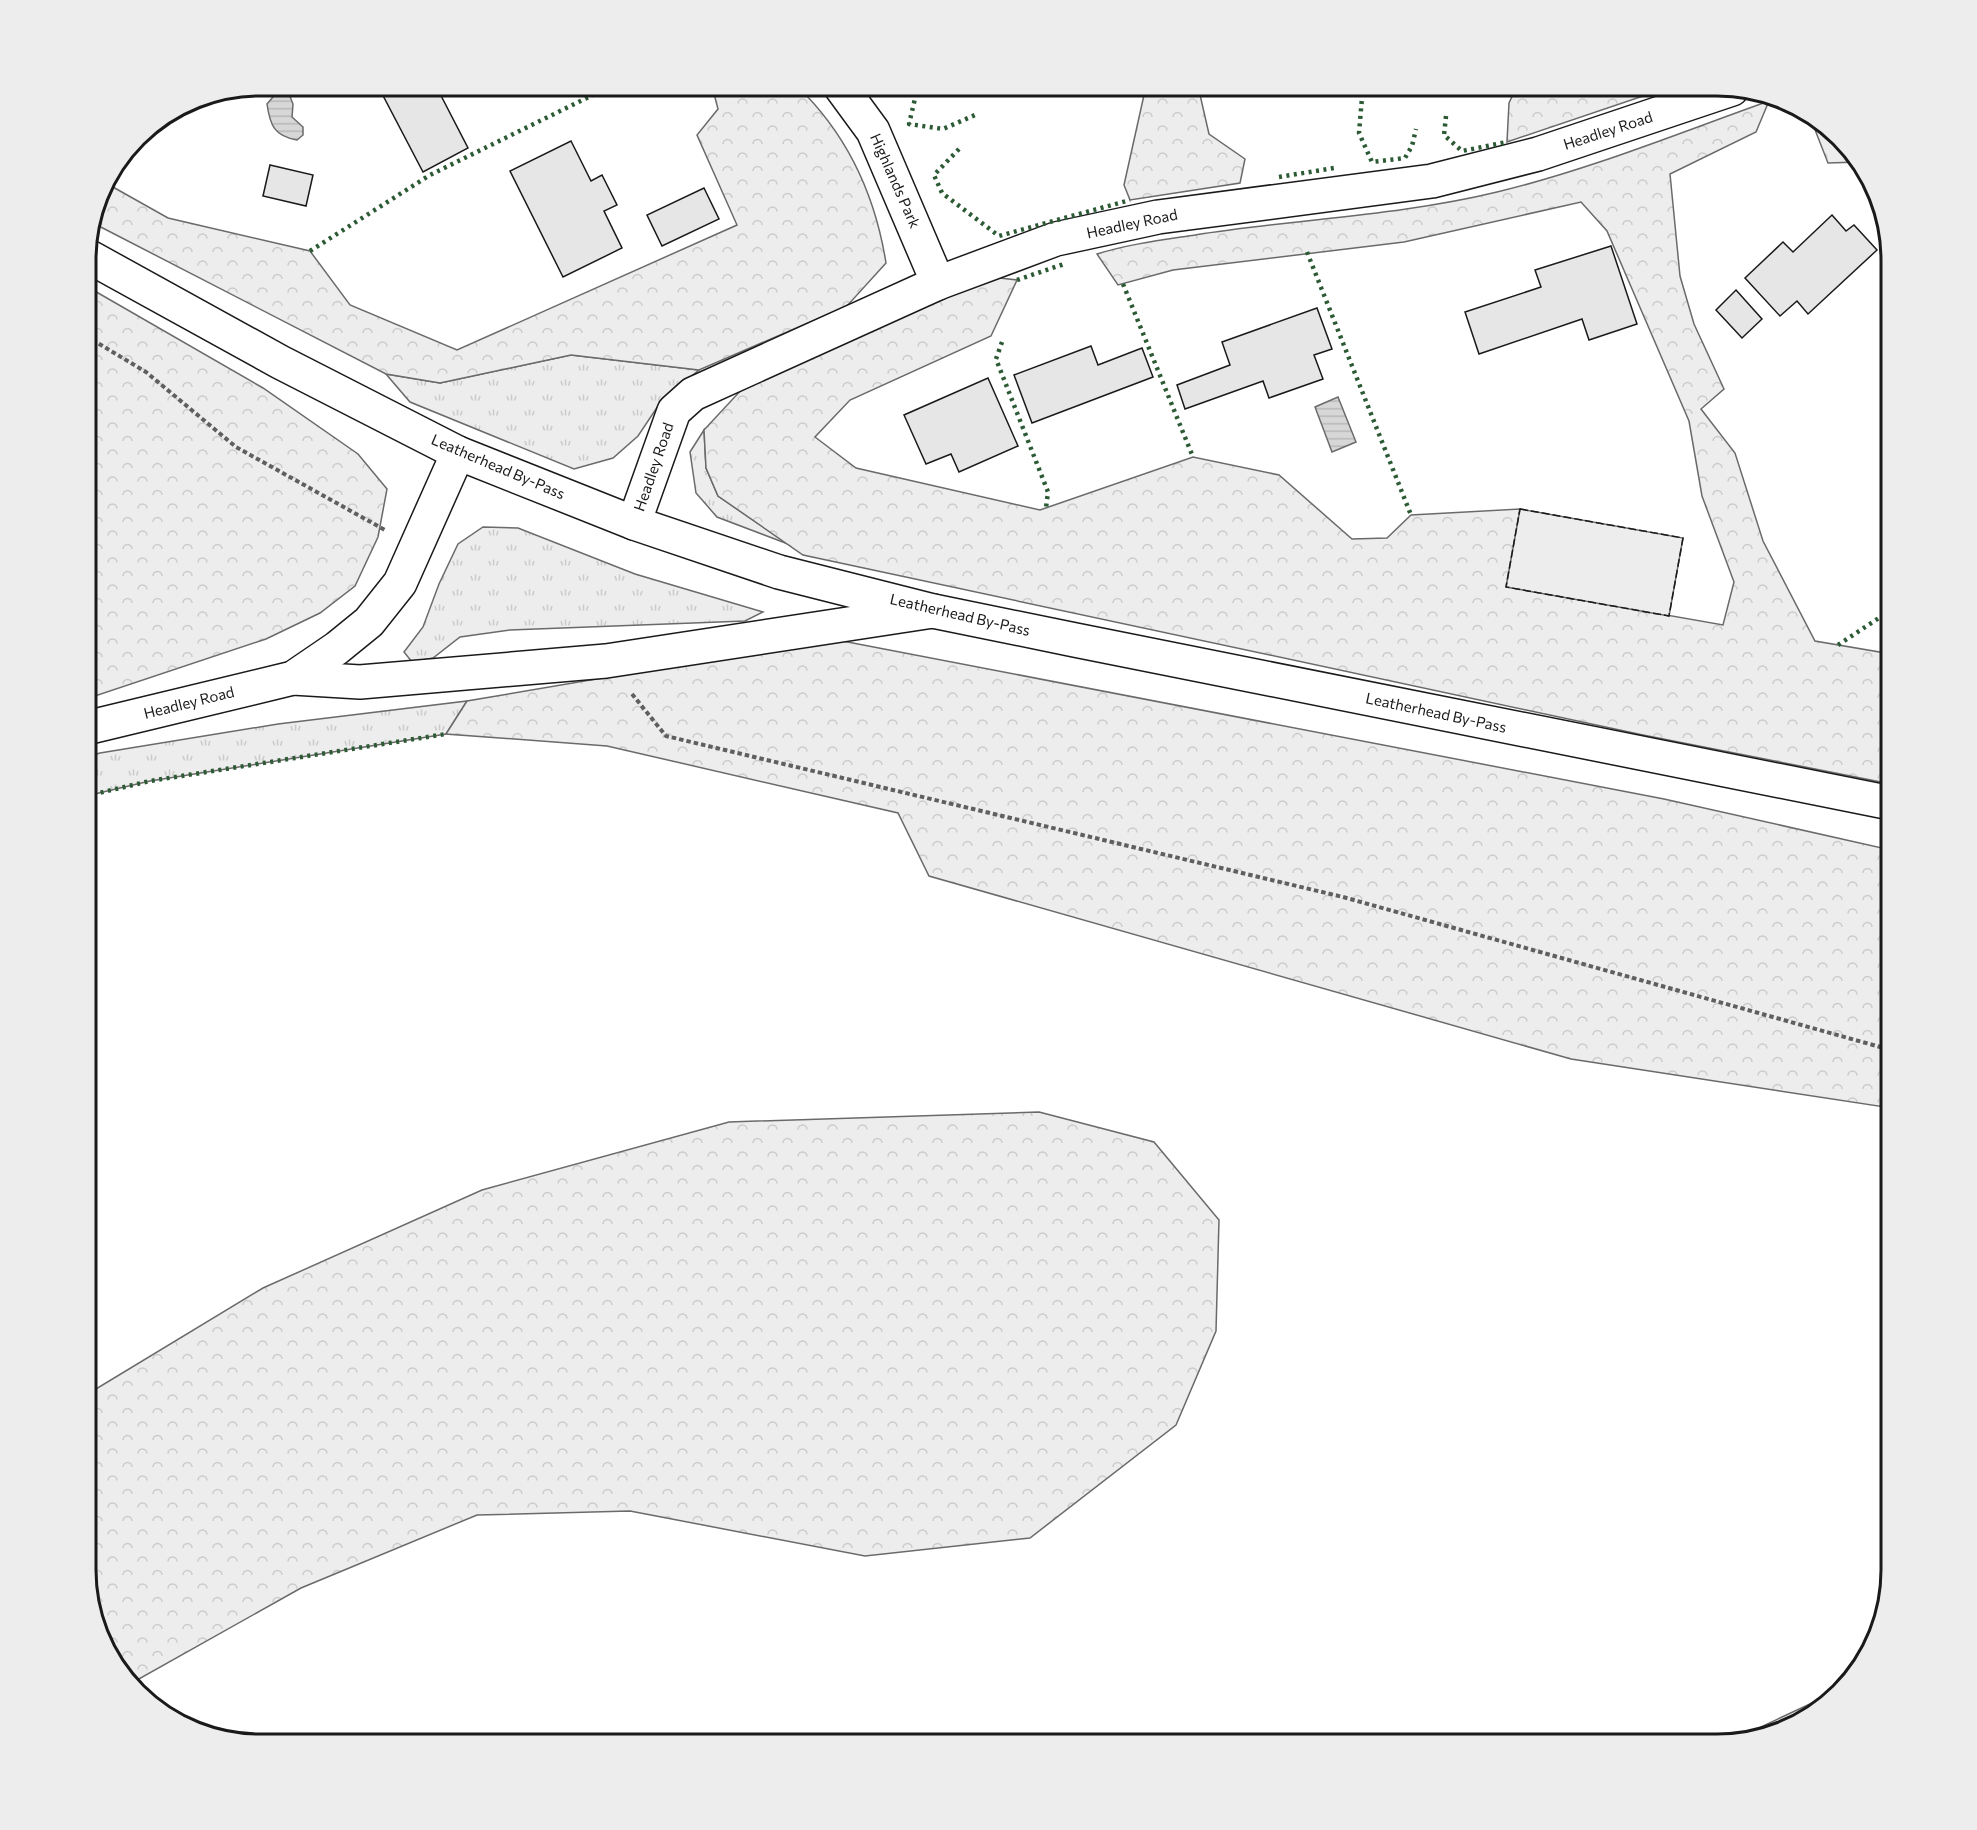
<svg xmlns="http://www.w3.org/2000/svg" width="1977" height="1830" font-family="Commissioner,sans-serif">
<style>
.grass{fill:url(#grass-tufts);stroke:#6a6a6a;stroke-width:1.5}
.forest{fill:url(#forest-crowns);stroke:#6a6a6a;stroke-width:1.5}
.built{fill:#ededed;stroke:#6a6a6a;stroke-width:1.5}
.water{fill:url(#water-rules);stroke:#6a6a6a;stroke-width:1.5}
.building{fill:#e6e6e6;stroke:#1a1a1a;stroke-width:1.5}
.lines{fill:none;stroke-linecap:round;stroke-linejoin:round}
.street-casing{stroke:#1a1a1a;stroke-width:36}
.secondary-casing{stroke:#1a1a1a;stroke-width:36}
.highway-casing{stroke:#1a1a1a;stroke-width:36}
.path{stroke:#5f5f5f;stroke-width:4;stroke-dasharray:4.5 3;stroke-linecap:butt}
.street{stroke:#fff;stroke-width:33}
.secondary{stroke:#fff;stroke-width:33}
.highway{stroke:#fff;stroke-width:33}
.hedge{stroke:#2b5a34;stroke-width:4.5;stroke-dasharray:3 4.5;stroke-linecap:butt}
.fence{stroke:#1a1a1a;stroke-width:1.5;stroke-dasharray:8 3;stroke-linecap:butt}
.labels{text-anchor:middle;stroke-width:4.5;stroke-linejoin:round;paint-order:stroke}
.street-label{font-size:15px;fill:#1a1a1a;stroke:#fff}
.rim{fill:none;stroke:#1a1a1a;stroke-width:3}
</style>
<defs>
<pattern id="grass-tufts" width="24" height="20" patternUnits="userSpaceOnUse" patternTransform="scale(1.5)"><rect width="24" height="20" fill="#ededed"/><path d="M3 7l-1-3M5 7V3M7 7l1-3M15 17l-1-3M17 17v-4M19 17l1-3" fill="none" stroke="#cbcbcb"/></pattern>
<pattern id="forest-crowns" width="20" height="18" patternUnits="userSpaceOnUse" patternTransform="scale(1.5)"><rect width="20" height="18" fill="#ededed"/><path d="M2 6a3 3 0 1 1 6 0M12 15a3 3 0 1 1 6 0" fill="none" stroke="#cbcbcb"/></pattern>
<pattern id="water-rules" width="6" height="5" patternUnits="userSpaceOnUse" patternTransform="scale(1.5)"><rect width="6" height="5" fill="#d7d7d7"/><path d="M0 2.5h6" fill="none" stroke="#b8b8b8"/></pattern>
</defs>
<rect width="100%" height="100%" fill="#fff"/>
<!-- grass -->
<g class="grass">
<path d="M571,355L699,370L662,400L638,436L613,458L574,469L410,402L386,374L440,383Z"/>
<path d="M704,430L706,468L718,496L788,544L717,517L696,493L690,452Z"/>
<path d="M483,527L518,528L635,574L763,612L745,621L510,630L460,637L433,658L412,662L404,652L423,627L439,584L458,544Z"/>
<path d="M467,701L446,734L150,781L86,796V757L100,753L278,724Z"/>
</g>
<!-- forest -->
<g class="forest">
<path d="M712,86H797C847,134 875,194 886,263L847,306L699,370L571,355L440,383L386,374L93,223L104,182L168,218L310,251L350,305L457,350L737,225L697,135L718,109Z"/>
<path d="M1146,86H1198L1209,134L1245,159L1240,183L1130,200L1124,185Z"/>
<path d="M1517,86H1647L1649,94L1507,142L1509,103Z"/>
<path d="M1769,101L1756,132L1670,174L1680,276L1694,324L1724,389L1701,409L1735,453L1763,541L1815,641L1891,654V784L1643,735L803,555L718,496L706,468L704,430L743,388L991,277L1017,280L991,336L850,400L815,437L856,468L1040,510L1193,457L1279,475L1352,539L1387,538L1411,515L1520,509L1507,587L1723,625L1734,582L1702,496L1689,421L1607,231L1581,202L1404,242L1173,270L1118,285L1097,254C1129,244 1162,240 1195,235C1295,219 1398,216 1497,192C1589,170 1679,133 1769,101Z"/>
<path d="M1810,117L1841,137L1858,162L1828,163Z"/>
<path d="M86,286L263,388L358,454L387,489L378,537L355,586L320,613L266,639L86,699Z"/>
<path d="M832,639L1664,799L1891,850V1108L1571,1059L929,876L898,813L607,746L446,734L467,701Z"/>
<path d="M1039,1112L1154,1142L1219,1220L1216,1331L1176,1425L1030,1538L865,1556L630,1511L477,1515L301,1588L130,1684L99,1637L86,1581V1395L263,1288L482,1190L729,1122Z"/>
<path d="M1814,1702L1824,1704L1784,1731L1729,1742Z"/>
</g>
<!-- built -->
<path class="built" d="M1520,509L1683,538L1669,616L1506,587Z"/>
<!-- water -->
<g class="water">
<path d="M278,91L289,94L293,104L292,117L303,127V135L297,140C274,136 270,125 267,104Z"/>
<path d="M1338,397L1356,442L1332,452L1315,407Z"/>
</g>
<!-- building -->
<g class="building">
<path d="M378,86H436L468,148L423,172Z"/>
<path d="M571,141L591,181L602,175L617,205L604,211L622,248L563,277L510,171Z"/>
<path d="M270,165L313,175L306,206L263,196Z"/>
<path d="M704,188L719,219L662,246L647,215Z"/>
<path d="M1832,215L1846,231L1854,225L1877,250L1808,314L1797,301L1780,316L1745,278L1783,242L1793,252Z"/>
<path d="M1611,246L1637,324L1589,340L1582,319L1479,354L1465,312L1541,287L1535,270Z"/>
<path d="M1736,290L1762,319L1742,338L1716,310Z"/>
<path d="M1317,308L1332,349L1314,355L1323,379L1269,398L1263,381L1185,409L1177,385L1230,365L1222,342Z"/>
<path d="M1091,346L1098,365L1142,348L1153,377L1032,423L1014,375Z"/>
<path d="M988,378L1018,446L959,472L951,454L926,464L904,415Z"/>
</g>
<g class="lines">
<defs>
<g id="street">
<path d="M840,86L873,131L938,283"/>
<path d="M293,678L360,682L606,661L933,611"/>
<path d="M86,728L293,678L337,648L369,622L400,583L458,453"/>
</g>
<path id="secondary" d="M634,523L674,411L693,394L938,283L1056,239L1158,217L1432,181L1538,154L1732,89"/>
<path id="highway" d="M86,255L280,362L458,453L634,523L779,572L933,611L1075,640L1891,803"/>
</defs>
<!-- street casing -->
<use href="#street" class="street-casing"/>
<!-- secondary casing -->
<use href="#secondary" class="secondary-casing"/>
<!-- highway casing -->
<use href="#highway" class="highway-casing"/>
<!-- path -->
<g class="path">
<path d="M86,336L146,372L236,447L385,530"/>
<path d="M632,694L666,736L1343,897L1891,1050"/>
</g>
<!-- street -->
<use href="#street" class="street"/>
<!-- secondary -->
<use href="#secondary" class="secondary"/>
<!-- highway -->
<use href="#highway" class="highway"/>
<!-- hedge -->
<g class="hedge">
<path d="M918,86L909,124L943,129L975,115"/>
<path d="M1363,86L1359,133L1372,162L1405,158L1412,146L1416,129"/>
<path d="M1446,116L1444,135L1462,151L1507,142"/>
<path d="M959,149L934,175L942,193L999,236L1130,200"/>
<path d="M1853,162L1885,224"/>
<path d="M1279,177L1334,168"/>
<path d="M310,251L430,175L611,86"/>
<path d="M1307,252L1411,515"/>
<path d="M1017,280L1064,264"/>
<path d="M1123,284L1193,457"/>
<path d="M1002,342L996,359L1048,492L1046,508"/>
<path d="M1838,645L1891,610"/>
<path d="M86,796L150,781L446,734"/>
</g>
<!-- fence -->
<path class="fence" d="M1520,509L1683,538L1669,616L1506,587Z"/>
</g>
<g class="labels">
<!-- street labels -->
<g class="street-label">
<text transform="translate(1608 131) rotate(-18)" y="5">Headley Road</text>
<text transform="translate(895 181) rotate(66)" y="5">Highlands Park</text>
<text transform="translate(1132 224) rotate(-12)" y="5">Headley Road</text>
<text transform="translate(498 467) rotate(23)" y="5">Leatherhead By-Pass</text>
<text transform="translate(654 467) rotate(-71)" y="5">Headley Road</text>
<text transform="translate(960 615) rotate(13)" y="5">Leatherhead By-Pass</text>
<text transform="translate(189 703) rotate(-14)" y="5">Headley Road</text>
<text transform="translate(1436 713) rotate(12)" y="5">Leatherhead By-Pass</text>
</g>
</g>
<!-- crop -->
<path d="M0 0H1977V1830H0ZM260 96H1717A164 164 0 0 1 1881 260V1570A164 164 0 0 1 1717 1734H260A164 164 0 0 1 96 1570V260A164 164 0 0 1 260 96Z" fill="#ededed" fill-rule="evenodd"/>
<path class="rim" d="M260 96H1717A164 164 0 0 1 1881 260V1570A164 164 0 0 1 1717 1734H260A164 164 0 0 1 96 1570V260A164 164 0 0 1 260 96Z"/>
</svg>
